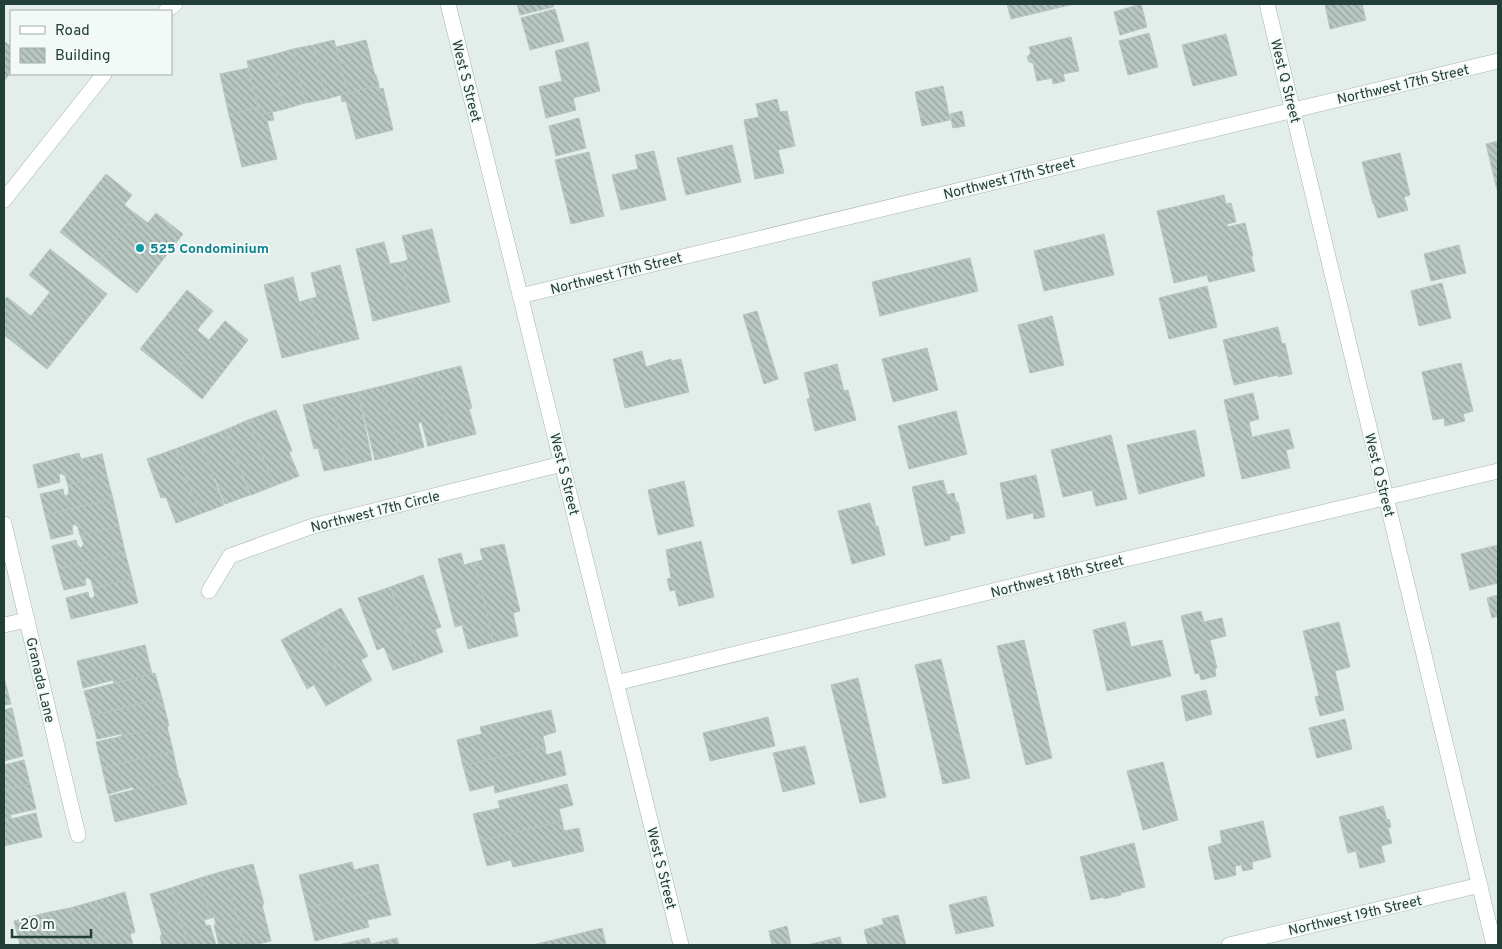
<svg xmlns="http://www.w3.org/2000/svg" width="1502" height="949" font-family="Overpass,sans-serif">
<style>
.building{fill:url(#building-back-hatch);stroke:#b5c6c1}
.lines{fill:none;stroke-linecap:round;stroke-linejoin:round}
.minor-casing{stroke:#a5b5b1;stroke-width:16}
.minor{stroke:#fff;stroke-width:15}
.culture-dot{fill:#0f9aa8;stroke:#f3f9f7;stroke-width:2}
.labels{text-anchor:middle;stroke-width:4;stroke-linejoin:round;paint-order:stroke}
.street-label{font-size:14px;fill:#223e39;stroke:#f3f9f7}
.culture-label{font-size:14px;font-weight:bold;fill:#0d838f;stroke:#f3f9f7;text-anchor:start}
</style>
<defs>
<pattern id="building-back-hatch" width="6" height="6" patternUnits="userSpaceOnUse" patternTransform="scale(1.25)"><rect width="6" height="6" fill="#b8c7c2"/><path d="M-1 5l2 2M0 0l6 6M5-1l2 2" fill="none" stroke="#95a39f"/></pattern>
</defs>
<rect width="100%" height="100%" fill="#e3ede9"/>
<!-- building -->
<g class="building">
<path d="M517,4H557L553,5V7L520,15Z"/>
<path d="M1007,4H1074L1011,19Z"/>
<path d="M1141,4L1147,27L1120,35L1114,12Z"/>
<path d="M1325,4H1362L1366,20L1330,29Z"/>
<path d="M555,9L564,41L530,50L521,18Z"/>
<path d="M1149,33L1158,67L1128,75L1119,41Z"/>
<path d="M1226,34L1237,75L1193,86L1182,45Z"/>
<path d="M1071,37L1079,71L1063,74L1065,81L1053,84L1052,78L1037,81L1033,63L1029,62L1027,57L1031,53L1029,47Z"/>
<path d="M334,40L348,93L326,99L313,45Z"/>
<path d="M366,40L375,75H376L379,85L348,93L336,47Z"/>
<path d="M4,41L11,47V72L4,81Z"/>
<path d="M588,42L600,91L573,98L576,110L546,118L539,87L562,81L555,51Z"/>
<path d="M313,45L326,99L305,103L293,49Z"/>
<path d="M293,49L305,103L285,109L272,55Z"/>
<path d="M272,55L285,109L260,115L247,61Z"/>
<path d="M248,68L258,107L229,115L220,74Z"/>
<path d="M379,85V89L383,88L393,130L356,139L346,101L342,102L341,95Z"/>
<path d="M943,86L950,120L922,126L915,92Z"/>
<path d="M777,99L780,112L787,111L795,146L778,150L784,173L755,179L744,120L759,117L756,104Z"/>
<path d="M258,107L260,115L272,112L274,120L267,121L277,159L242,167L229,115Z"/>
<path d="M962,111L965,126L953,128L950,114Z"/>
<path d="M579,118L586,148L556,156L549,126Z"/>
<path d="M1498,141V189L1497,190L1486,144Z"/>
<path d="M732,145L741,182L686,195L677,158Z"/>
<path d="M654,151L666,200L621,210L612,175L638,169L635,155Z"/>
<path d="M589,152L604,216L571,224L555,160Z"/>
<path d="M1400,153L1410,195L1404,197L1408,210L1378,218L1374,204H1373L1362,162Z"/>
<path d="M106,174L132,195L124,205L136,214L98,262L60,232Z"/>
<path d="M1224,195L1226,204L1231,203L1236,222L1227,224V227L1245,223L1253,256H1251L1255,271L1209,282L1207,275L1174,283L1157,211Z"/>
<path d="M156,213L183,234L137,293L98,262L136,214L148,223Z"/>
<path d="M432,229L450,302L413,311L401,262L408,260L402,236Z"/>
<path d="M1104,234L1114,275L1044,291L1034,251Z"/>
<path d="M384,242L390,264L401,262L413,311L373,321L356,249Z"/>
<path d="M1459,245L1466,273L1431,281L1424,254Z"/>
<path d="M50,249L107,294L76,333L40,305L50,292L29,275Z"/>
<path d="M970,258L978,291L880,316L872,282Z"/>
<path d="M340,265L359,339L322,348L309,299L317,297L311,273Z"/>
<path d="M293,277L299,302L309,299L322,348L282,358L264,285Z"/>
<path d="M1442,283L1451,318L1419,326L1411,291Z"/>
<path d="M1207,286L1217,327L1169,339L1159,298Z"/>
<path d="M187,290L213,311L197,330L204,336L173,375L140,349Z"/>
<path d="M7,297L31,316L40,305L76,333L47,369L4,335V300Z"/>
<path d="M757,311L778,379L764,384L743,315Z"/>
<path d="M1052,316L1064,365L1030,373L1018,325Z"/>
<path d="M225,321L248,340L202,399L173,375L204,336L209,340Z"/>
<path d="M1278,327L1282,344L1285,343L1292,374L1278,377V375L1234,385L1223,340Z"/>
<path d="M927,348L938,390L893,402L882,359Z"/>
<path d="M642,351L646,367L671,359V361L681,359L689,392L625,408L613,359Z"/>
<path d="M1461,363L1473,411L1463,414L1465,421L1445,426L1444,418L1433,420L1422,372Z"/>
<path d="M837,364L844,391L848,390L856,420L815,431L807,399L810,398L804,373Z"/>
<path d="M461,366L472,408L469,409L476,434L452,440L436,372Z"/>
<path d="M436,372L452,440L428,446L410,379Z"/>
<path d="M410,379L422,422L418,423L424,447L400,454L382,386Z"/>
<path d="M382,386L400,454L375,460L358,392Z"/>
<path d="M358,392L372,460L348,466L331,398Z"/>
<path d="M1253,393L1259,419L1249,422L1252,437L1289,429L1294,448L1286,450L1290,468L1242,479L1224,400Z"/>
<path d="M331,398L348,466L324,471L318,448L314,449L303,405Z"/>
<path d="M276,410L292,451L289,452L299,476L274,486L248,420Z"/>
<path d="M956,411L967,454L909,469L898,426Z"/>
<path d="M248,420L274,486L251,495L225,430Z"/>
<path d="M225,430L250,495L225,504L215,478L214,479L199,440Z"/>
<path d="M1195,430L1205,476L1139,494L1127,445Z"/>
<path d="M1111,435L1127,499L1096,506L1092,490L1063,497L1051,450Z"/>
<path d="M199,440L224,505L200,514L175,449Z"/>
<path d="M175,449L200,514L176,523L166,497L161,498L147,459Z"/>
<path d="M79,453L81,459L102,454L107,476L68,485L65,476L60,473L59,475L60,482L38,488L33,465Z"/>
<path d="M1036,475L1045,517L1034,519L1033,513L1007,519L1000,483Z"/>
<path d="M107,476L113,499L45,515L40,494L63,489L64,495L67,496L69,492L68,485Z"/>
<path d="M943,480L947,495L954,493L956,502H958L965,533L950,536V540L925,546L912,487Z"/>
<path d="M684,481L694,526L658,535L648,490Z"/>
<path d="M113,499L119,526L80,535L78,527L74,524L72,527L73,534L51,539L45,515Z"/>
<path d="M870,503L876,526H878L885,555L852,564L838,511Z"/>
<path d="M119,526L125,552L58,569L52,546L76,540L78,546L81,548L84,544L80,535Z"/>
<path d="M701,541L714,597L679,606L675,590L670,591L667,579L671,578L666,550Z"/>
<path d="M504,544L520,611L513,613L518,636L494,642L474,562L483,560L480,549Z"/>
<path d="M1498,545V583L1470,590L1461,554Z"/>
<path d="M125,552L132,579L93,588L91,580L87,577L85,580L86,585L64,590L58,569Z"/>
<path d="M461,553L464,565L474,562L494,642L468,649L462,625L455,627L438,559Z"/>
<path d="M423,575L441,627L435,629L443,652L417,662L390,587Z"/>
<path d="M132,579L138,603L71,619L66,598L88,592L89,597L92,599L95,595L93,588Z"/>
<path d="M390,587L417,662L393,670L384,647L377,650L358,598Z"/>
<path d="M1498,595V616L1492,618L1487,598Z"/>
<path d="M341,608L368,656L361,660L372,680L349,693L313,623Z"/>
<path d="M1201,611L1204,622L1222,618L1226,636L1210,640L1217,668H1215L1216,676L1201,680L1199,673L1195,674L1181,616Z"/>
<path d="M1125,622L1131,647L1162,640L1171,676L1107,691L1093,630Z"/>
<path d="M1339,622L1350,667L1335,671L1344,710L1320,716L1315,697L1319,696L1303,631Z"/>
<path d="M313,623L349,693L326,706L314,685L307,689L281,640Z"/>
<path d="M1024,640L1052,758L1026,765L997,646Z"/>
<path d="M145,645L152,674L114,683L113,680L83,688L77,661Z"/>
<path d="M941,659L970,778L943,784L915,665Z"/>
<path d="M155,673L162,698L91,716L84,691Z"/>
<path d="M4,678L11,704L4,705Z"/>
<path d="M858,678L886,797L860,803L831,685Z"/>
<path d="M1206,690L1212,714L1186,721L1181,696Z"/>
<path d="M162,698L169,726L122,736L121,734L97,739L91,716Z"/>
<path d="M12,708L18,734L4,737V710Z"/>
<path d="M551,710L556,732L543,736L545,746L463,766L457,740L482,734L480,727Z"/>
<path d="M768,717L775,746L710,761L703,733Z"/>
<path d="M1345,719L1352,749L1317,758L1309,728Z"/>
<path d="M167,726L173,751L102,768L96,742Z"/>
<path d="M18,734L23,756L4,761V737Z"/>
<path d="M545,746L546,755L561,751L566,775L495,793L494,785L470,791L463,766Z"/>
<path d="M805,746L815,784L783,792L773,753Z"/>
<path d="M173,751L179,779L134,790L133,787L108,794L102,768Z"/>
<path d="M24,760L30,784L4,790V765Z"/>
<path d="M1163,762L1178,820L1143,830L1127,771Z"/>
<path d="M180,778L187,804L115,822L109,796Z"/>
<path d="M30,784L36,809L10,815L11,817L4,819V790Z"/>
<path d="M567,784L573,805L559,809L562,821L480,841L473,814L500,808L498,801Z"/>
<path d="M1383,806L1387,820L1389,819L1391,827L1388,828L1392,843L1381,846L1385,862L1360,868L1356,851L1348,853L1339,817Z"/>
<path d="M36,813L42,837L4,846V819L11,817V819Z"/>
<path d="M562,821L564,831L579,828L584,851L513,867L511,860L487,866L480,841Z"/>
<path d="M1263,821L1271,857L1252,862L1253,869L1243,871L1241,865L1235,866L1236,875L1215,880L1208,847L1222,843L1220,831Z"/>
<path d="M1134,843L1145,887L1121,893V895L1104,899V897L1091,900L1080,857Z"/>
<path d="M352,862L354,870L378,864L384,889L307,908L299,875Z"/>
<path d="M253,864L264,904L262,905L271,941L254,945H245L224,871Z"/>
<path d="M224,871L245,945H219L214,925L216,924L214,917L211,918L200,878Z"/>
<path d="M200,878L211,918L204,920L206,926L210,925L216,945H188L171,888Z"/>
<path d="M171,888L188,945H162L160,936L162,935L150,894Z"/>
<path d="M384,889L391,915L367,920L369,927L315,941L307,908Z"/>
<path d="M125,892L135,932L130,934L133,945H107L95,901Z"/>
<path d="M986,896L994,926L956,934L949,905Z"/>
<path d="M95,901L107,945H79L70,908Z"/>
<path d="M70,908L79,945H53L45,913Z"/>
<path d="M45,913L53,945H20L14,921Z"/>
<path d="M898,915L906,945H868L864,930L884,924L882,919Z"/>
<path d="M787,926L791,945H772L769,931Z"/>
<path d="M602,928L606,945H533Z"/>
<path d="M840,937L842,945H807Z"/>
<path d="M369,938L371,944L397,938L399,945H338Z"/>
</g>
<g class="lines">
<defs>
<g id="minor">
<path d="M448,4L681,945"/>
<path d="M1267,4L1494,945"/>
<path d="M166,11L175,4"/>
<path d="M4,200L104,74"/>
<path d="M520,296L1498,61"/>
<path d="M4,524L78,835"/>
<path d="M209,591L230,556L313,526L562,464"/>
<path d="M4,625L27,620"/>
<path d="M616,683L1067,573L1498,471"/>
<path d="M1229,945L1480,885"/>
</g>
</defs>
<!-- minor casing -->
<use href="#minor" class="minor-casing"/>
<!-- minor -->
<use href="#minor" class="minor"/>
</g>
<!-- markers -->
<circle class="culture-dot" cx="140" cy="248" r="5"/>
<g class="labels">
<!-- street labels -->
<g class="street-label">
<text transform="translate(467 81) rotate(76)" y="5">West S Street</text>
<text transform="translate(1286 81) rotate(76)" y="5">West Q Street</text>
<text transform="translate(1403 84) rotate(-13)" y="5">Northwest 17th Street</text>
<text transform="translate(1009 178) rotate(-14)" y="5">Northwest 17th Street</text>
<text transform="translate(616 273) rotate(-14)" y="5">Northwest 17th Street</text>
<text transform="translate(565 474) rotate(76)" y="5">West S Street</text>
<text transform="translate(1380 475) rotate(76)" y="5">West Q Street</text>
<text transform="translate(375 511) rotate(-14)" y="5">Northwest 17th Circle</text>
<text transform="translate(1057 576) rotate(-14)" y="5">Northwest 18th Street</text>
<text transform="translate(41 680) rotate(77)" y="5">Granada Lane</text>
<text transform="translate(662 868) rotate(76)" y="5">West S Street</text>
<text transform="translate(1355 915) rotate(-13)" y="5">Northwest 19th Street</text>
</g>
<!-- culture labels -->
<g class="culture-label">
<text x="150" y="253">525 Condominium</text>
</g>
</g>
<!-- border -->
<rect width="1502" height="949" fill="none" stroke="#223e39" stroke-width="10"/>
<!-- legend -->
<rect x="10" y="10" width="162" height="65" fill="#f3f9f7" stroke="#9faeab"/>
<rect x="20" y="26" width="25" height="8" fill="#ffffff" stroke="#9faeab"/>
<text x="55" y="35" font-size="15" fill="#223e39">Road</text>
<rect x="20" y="48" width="25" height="15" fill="url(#building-back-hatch)" stroke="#9faeab"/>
<text x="55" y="60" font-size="15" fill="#223e39">Building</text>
<!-- scale -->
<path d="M12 929v8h79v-8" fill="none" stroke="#223e39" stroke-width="2.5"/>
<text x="20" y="929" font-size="15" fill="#223e39" stroke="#f3f9f7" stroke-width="4" paint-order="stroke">20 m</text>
</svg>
